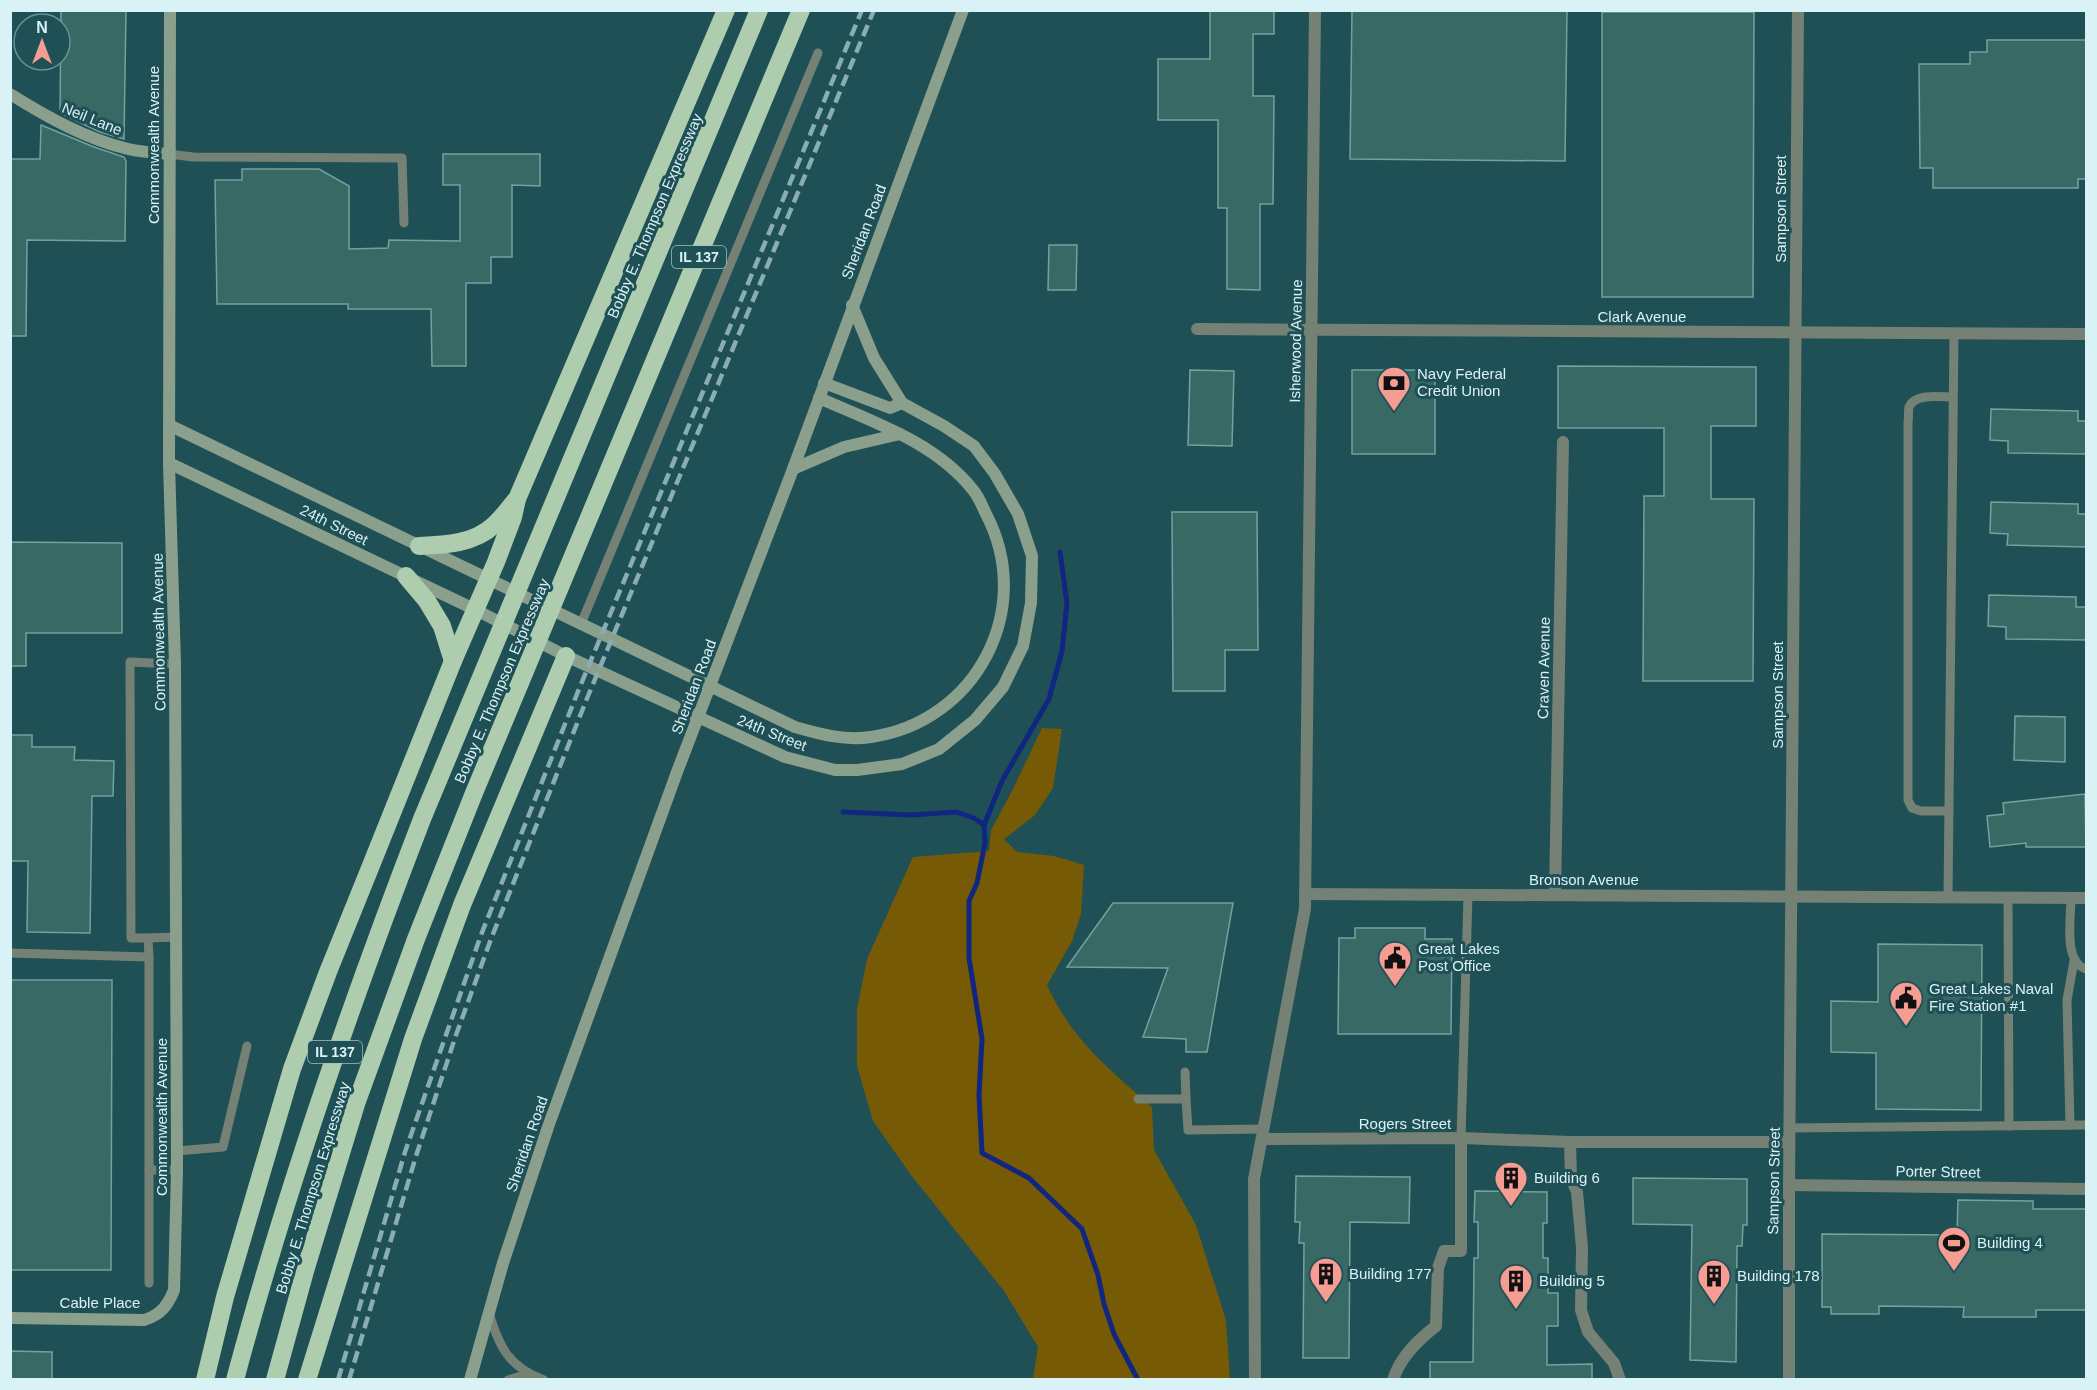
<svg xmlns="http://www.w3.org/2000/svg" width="2097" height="1390" font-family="Helvetica,sans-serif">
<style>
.green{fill:#775a05}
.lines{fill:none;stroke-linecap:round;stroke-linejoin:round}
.stream{stroke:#112680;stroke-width:5}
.building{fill:#396964;stroke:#72a39d;stroke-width:1.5}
.lane{stroke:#748174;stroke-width:9}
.street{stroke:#748174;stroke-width:12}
.secondary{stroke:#8ba08c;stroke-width:12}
.highway{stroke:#aecdaf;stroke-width:18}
.rail{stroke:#8aadb2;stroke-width:4.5;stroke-dasharray:12 6;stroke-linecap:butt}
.labels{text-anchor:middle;stroke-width:6;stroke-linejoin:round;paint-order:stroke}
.shield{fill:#1f5056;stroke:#a1c1c5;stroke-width:1.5}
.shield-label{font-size:14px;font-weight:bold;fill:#d9f2f5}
.street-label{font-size:15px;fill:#d9f2f5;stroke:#1f5056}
.poi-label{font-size:15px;fill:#d9f2f5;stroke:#1f5056;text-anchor:start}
</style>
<rect width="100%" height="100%" fill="#1f5056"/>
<!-- green -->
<path class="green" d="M1042,728L1062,729L1053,788L1035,815L1004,839L1017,852L1054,856L1084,865L1081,914L1072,941L1047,985C1071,1039 1109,1069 1152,1107L1154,1150L1196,1225L1226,1320L1230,1379H1033L1038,1347L1004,1291L911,1175L873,1121L857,1066V1009L867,959L913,857L989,851L991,830L1012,791Z"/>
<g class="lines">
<!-- stream -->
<g class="stream">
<path d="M1060,552L1067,603L1062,651L1049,699L1002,781L984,825L985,843L977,883L969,901V958L982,1039L979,1095L982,1153L1029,1178L1082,1229L1098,1275L1104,1304L1114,1334L1138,1380"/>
<path d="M843,812L911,815L956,812L974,818L984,825"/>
</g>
</g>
<!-- building -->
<g class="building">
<path d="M61,10H126L124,139L100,132L60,113Z"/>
<path d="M1210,10H1274V34H1253V96H1274L1273,204H1260V290L1227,289V208H1218V120H1158V59H1210Z"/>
<path d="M1352,10H1567L1565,161L1350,159Z"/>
<path d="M1602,12H1754L1753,297H1602Z"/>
<path d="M1987,40H2086V179H2078V188H1933V168H1920L1919,64H1970V52H1987Z"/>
<path d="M41,125L94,147L124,157L126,161L125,241L27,240L26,336H10V159H40Z"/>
<path d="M443,154H540V186L512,185V257H491V283H466V366H432L431,309H348V304H217L215,180H242V169H319L349,186V249L388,248L389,240L460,241V185H443Z"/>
<path d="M1049,245H1077L1076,290H1048Z"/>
<path d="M1558,366L1756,367V426H1711V499H1754L1753,681H1643L1644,496H1664V428H1558Z"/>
<path d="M1190,370L1234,371L1232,446L1188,445Z"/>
<rect x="1352" y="370" width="83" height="84"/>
<path d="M1991,409L2078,411V421H2086V454L2008,453V441L1990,440Z"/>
<path d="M1991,502L2078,504V514H2086V547L2007,545L2008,534L1990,533Z"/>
<path d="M1172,512H1257L1258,650H1225V691H1173Z"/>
<path d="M10,542L122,543V633H26V666H10Z"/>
<path d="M1989,595L2076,597V607H2086V640L2006,639V627L1988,626Z"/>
<path d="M2015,716L2065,717V762L2014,760Z"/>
<path d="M10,735H32V747H75L74,760L114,761L113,796H92L90,933L27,932L28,861H10Z"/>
<path d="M2085,794L2086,847H2026V843L1990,847L1987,816L2004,814L2003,803Z"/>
<path d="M1113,903H1233L1207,1052H1186V1039L1143,1037L1168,968L1067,967Z"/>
<path d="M1355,928H1425V939H1452L1451,1034H1338L1339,938H1355Z"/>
<path d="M1878,944L1982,945L1981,1110L1876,1109V1053L1831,1052V1001L1878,1002Z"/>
<path d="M10,980H112L111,1270H10Z"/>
<path d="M1296,1176L1410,1177L1409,1223L1350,1222L1349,1358H1303L1304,1243H1299L1300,1222H1295Z"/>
<path d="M1633,1178L1747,1179V1225H1743L1742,1246H1737L1736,1362L1690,1360L1692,1225L1633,1224Z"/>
<path d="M1475,1191L1547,1192V1223H1543V1258H1548V1293H1558V1326H1547V1365L1592,1364V1380H1430V1362H1473L1474,1258H1478V1222H1474Z"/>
<path d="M1958,1200L2033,1201V1209H2086V1310H2036V1317H1963L1964,1307L1879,1306V1314H1831V1307H1822V1234L1957,1235Z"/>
<path d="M10,1351L52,1352V1380H10Z"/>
</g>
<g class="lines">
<!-- lane -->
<g class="lane">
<path d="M169,154L193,157L402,158L404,223"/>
<path d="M581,624L818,53"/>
<path d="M1949,811H1921L1912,808L1908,800V423C1909,418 1908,411 1909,407C1915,393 1940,397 1952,397"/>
<path d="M1948,897L1954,333"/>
<path d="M2008,897L2009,1126"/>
<path d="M2071,898C2071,918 2063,962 2086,969"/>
<path d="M148,938H131L130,662L175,664"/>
<path d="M10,953L149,957L148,938L176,937"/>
<path d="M149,957V1283"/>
<path d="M1185,1072L1186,1099"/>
<path d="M1138,1099H1186L1188,1130L1264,1129"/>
<path d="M2070,1125L2067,1000L2074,961"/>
<path d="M1789,1128L2086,1125"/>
<path d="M1461,1138L1468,895"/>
<path d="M177,1151L223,1147L247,1046"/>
<path d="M149,1170H177"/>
<path d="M489,1313C499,1347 509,1367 544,1380"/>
<path d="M508,1380L528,1374"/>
</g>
<!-- street -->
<g class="street">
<path d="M1197,329L2086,334"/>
<path d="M1305,894L2086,898"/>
<path d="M1555,895L1563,442"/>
<path d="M1262,1139L1461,1138L1570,1142H1789"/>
<path d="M1570,1142L1571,1178L1577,1192L1582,1248L1581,1310L1588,1332L1614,1363L1620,1380"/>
<path d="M1789,1185L2086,1189"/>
<path d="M1255,1380L1254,1179L1305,909L1315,10"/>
<path d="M1393,1380C1400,1357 1418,1340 1436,1326L1438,1268L1444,1251H1461V1138"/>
<path d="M1789,1380V1185L1798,10"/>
</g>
<!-- secondary -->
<g class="secondary">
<path d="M10,94C47,117 86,139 128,149C141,152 156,153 169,154"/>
<path d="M824,383L890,408L902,403"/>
<path d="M169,425L795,727C819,734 845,741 871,737C976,722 1036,609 986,514C982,506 979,497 973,490C935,442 873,422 819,398"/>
<path d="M169,463L476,610L566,656L785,757L835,770H857L902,764L939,749L975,720L1003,687L1023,646L1031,603L1032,556L1018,514L995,474L974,446L944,426L902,403L874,358L852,305"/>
<path d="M793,469L844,447L900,434"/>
<path d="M10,1318L144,1320C161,1315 168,1305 174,1290L177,1170L175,664L169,463L170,10"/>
<path d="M470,1380L503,1263L548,1127L677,772L793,469L963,10"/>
</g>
<!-- highway -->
<g class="highway">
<path d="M419,546C444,545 474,544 494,525C502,518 509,508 516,500"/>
<path d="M406,576L427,601L442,626L453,661"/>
<path d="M205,1380L225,1297L292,1069L328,972L372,863L453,661L496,562L513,517L517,499L726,10"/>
<path d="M235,1380C286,1189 351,1003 422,819L759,10"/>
<path d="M275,1380L305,1271L356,1104L416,939L474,793L801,10"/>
<path d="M307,1380L413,1039L462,905L566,656"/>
</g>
<!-- rail -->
<g class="rail">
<path d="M338,1380L405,1152L481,935L579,689L862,10"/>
<path d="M349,1380L416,1156L456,1035L491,939L588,696L874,10"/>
</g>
</g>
<!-- icons -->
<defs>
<symbol id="bank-pin" viewBox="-11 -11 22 30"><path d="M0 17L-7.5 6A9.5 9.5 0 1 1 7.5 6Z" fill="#f59c93" stroke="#1f5056"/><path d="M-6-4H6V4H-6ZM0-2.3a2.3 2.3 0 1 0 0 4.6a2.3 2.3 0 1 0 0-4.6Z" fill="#111"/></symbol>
<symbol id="civic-pin" viewBox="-11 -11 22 30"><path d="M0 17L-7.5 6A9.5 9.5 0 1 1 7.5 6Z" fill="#f59c93" stroke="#1f5056"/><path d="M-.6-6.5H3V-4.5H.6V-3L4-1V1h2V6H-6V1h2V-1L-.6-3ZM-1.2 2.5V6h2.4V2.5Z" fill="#111"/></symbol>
<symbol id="building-pin" viewBox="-11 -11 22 30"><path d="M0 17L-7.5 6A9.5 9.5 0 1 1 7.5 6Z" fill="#f59c93" stroke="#1f5056"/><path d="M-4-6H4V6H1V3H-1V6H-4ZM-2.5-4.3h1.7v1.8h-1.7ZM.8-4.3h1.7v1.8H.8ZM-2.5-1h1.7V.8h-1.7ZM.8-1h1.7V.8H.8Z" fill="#111"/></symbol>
<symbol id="stadium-pin" viewBox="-11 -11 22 30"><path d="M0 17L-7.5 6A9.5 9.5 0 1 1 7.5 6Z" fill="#f59c93" stroke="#1f5056"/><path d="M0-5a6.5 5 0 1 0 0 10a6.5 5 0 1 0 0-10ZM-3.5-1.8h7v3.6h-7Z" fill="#111"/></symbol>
</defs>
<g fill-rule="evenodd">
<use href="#bank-pin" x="1375" y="364" width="38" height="52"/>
<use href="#civic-pin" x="1376" y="939" width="38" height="52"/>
<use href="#civic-pin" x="1887" y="979" width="38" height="52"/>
<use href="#building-pin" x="1492" y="1159" width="38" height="52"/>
<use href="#stadium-pin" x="1935" y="1224" width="38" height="52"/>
<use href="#building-pin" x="1307" y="1255" width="38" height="52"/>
<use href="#building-pin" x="1695" y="1257" width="38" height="52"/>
<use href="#building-pin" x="1497" y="1262" width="38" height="52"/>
</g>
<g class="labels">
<!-- shield labels -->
<g class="shield">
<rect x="672" y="246" width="54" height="22" rx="4.5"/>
<rect x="308" y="1041" width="54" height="22" rx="4.5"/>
</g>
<g class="shield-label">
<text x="699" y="262">IL 137</text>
<text x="335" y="1057">IL 137</text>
</g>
<!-- street labels -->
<g class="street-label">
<text transform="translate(92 119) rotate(22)" y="5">Neil Lane</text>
<text transform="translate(154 145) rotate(-90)" y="5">Commonwealth Avenue</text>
<text transform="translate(1781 209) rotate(-90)" y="5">Sampson Street</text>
<text transform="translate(655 216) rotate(-67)" y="5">Bobby E. Thompson Expressway</text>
<text transform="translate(864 232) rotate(-69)" y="5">Sheridan Road</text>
<text x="1642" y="322">Clark Avenue</text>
<text transform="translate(1296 341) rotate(-89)" y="5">Isherwood Avenue</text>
<text transform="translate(334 525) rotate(26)" y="5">24th Street</text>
<text transform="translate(159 632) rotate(-91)" y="5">Commonwealth Avenue</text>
<text transform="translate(1544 668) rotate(-89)" y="5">Craven Avenue</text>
<text transform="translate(502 681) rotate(-67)" y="5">Bobby E. Thompson Expressway</text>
<text transform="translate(694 687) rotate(-69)" y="5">Sheridan Road</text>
<text transform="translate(1778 695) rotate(-90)" y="5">Sampson Street</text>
<text transform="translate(772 733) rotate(22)" y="5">24th Street</text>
<text x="1584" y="885">Bronson Avenue</text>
<text transform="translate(162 1117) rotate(-90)" y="5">Commonwealth Avenue</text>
<text x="1405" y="1129">Rogers Street</text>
<text transform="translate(527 1144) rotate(-71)" y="5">Sheridan Road</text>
<text transform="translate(1938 1172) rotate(1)" y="5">Porter Street</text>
<text transform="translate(1774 1181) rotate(-89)" y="5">Sampson Street</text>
<text transform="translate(313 1188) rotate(-73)" y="5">Bobby E. Thompson Expressway</text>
<text x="100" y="1308">Cable Place</text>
</g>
<!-- poi labels -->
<g class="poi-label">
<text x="1417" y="379">Navy Federal<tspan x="1417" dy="17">Credit Union</tspan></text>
<text x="1418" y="954">Great Lakes<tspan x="1418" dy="17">Post Office</tspan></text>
<text x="1929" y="994">Great Lakes Naval<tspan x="1929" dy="17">Fire Station #1</tspan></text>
<text x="1534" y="1183">Building 6</text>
<text x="1977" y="1248">Building 4</text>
<text x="1349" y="1279">Building 177</text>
<text x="1737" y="1281">Building 178</text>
<text x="1539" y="1286">Building 5</text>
</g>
</g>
<!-- border -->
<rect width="2097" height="1390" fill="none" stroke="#d9f2f5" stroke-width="24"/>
<!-- north arrow -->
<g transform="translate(42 42)"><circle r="28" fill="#1f5056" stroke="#699196" stroke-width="1.5"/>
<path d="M0-4.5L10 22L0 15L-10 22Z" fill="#f59c93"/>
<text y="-9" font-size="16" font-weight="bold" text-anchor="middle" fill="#d9f2f5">N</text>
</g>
</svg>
